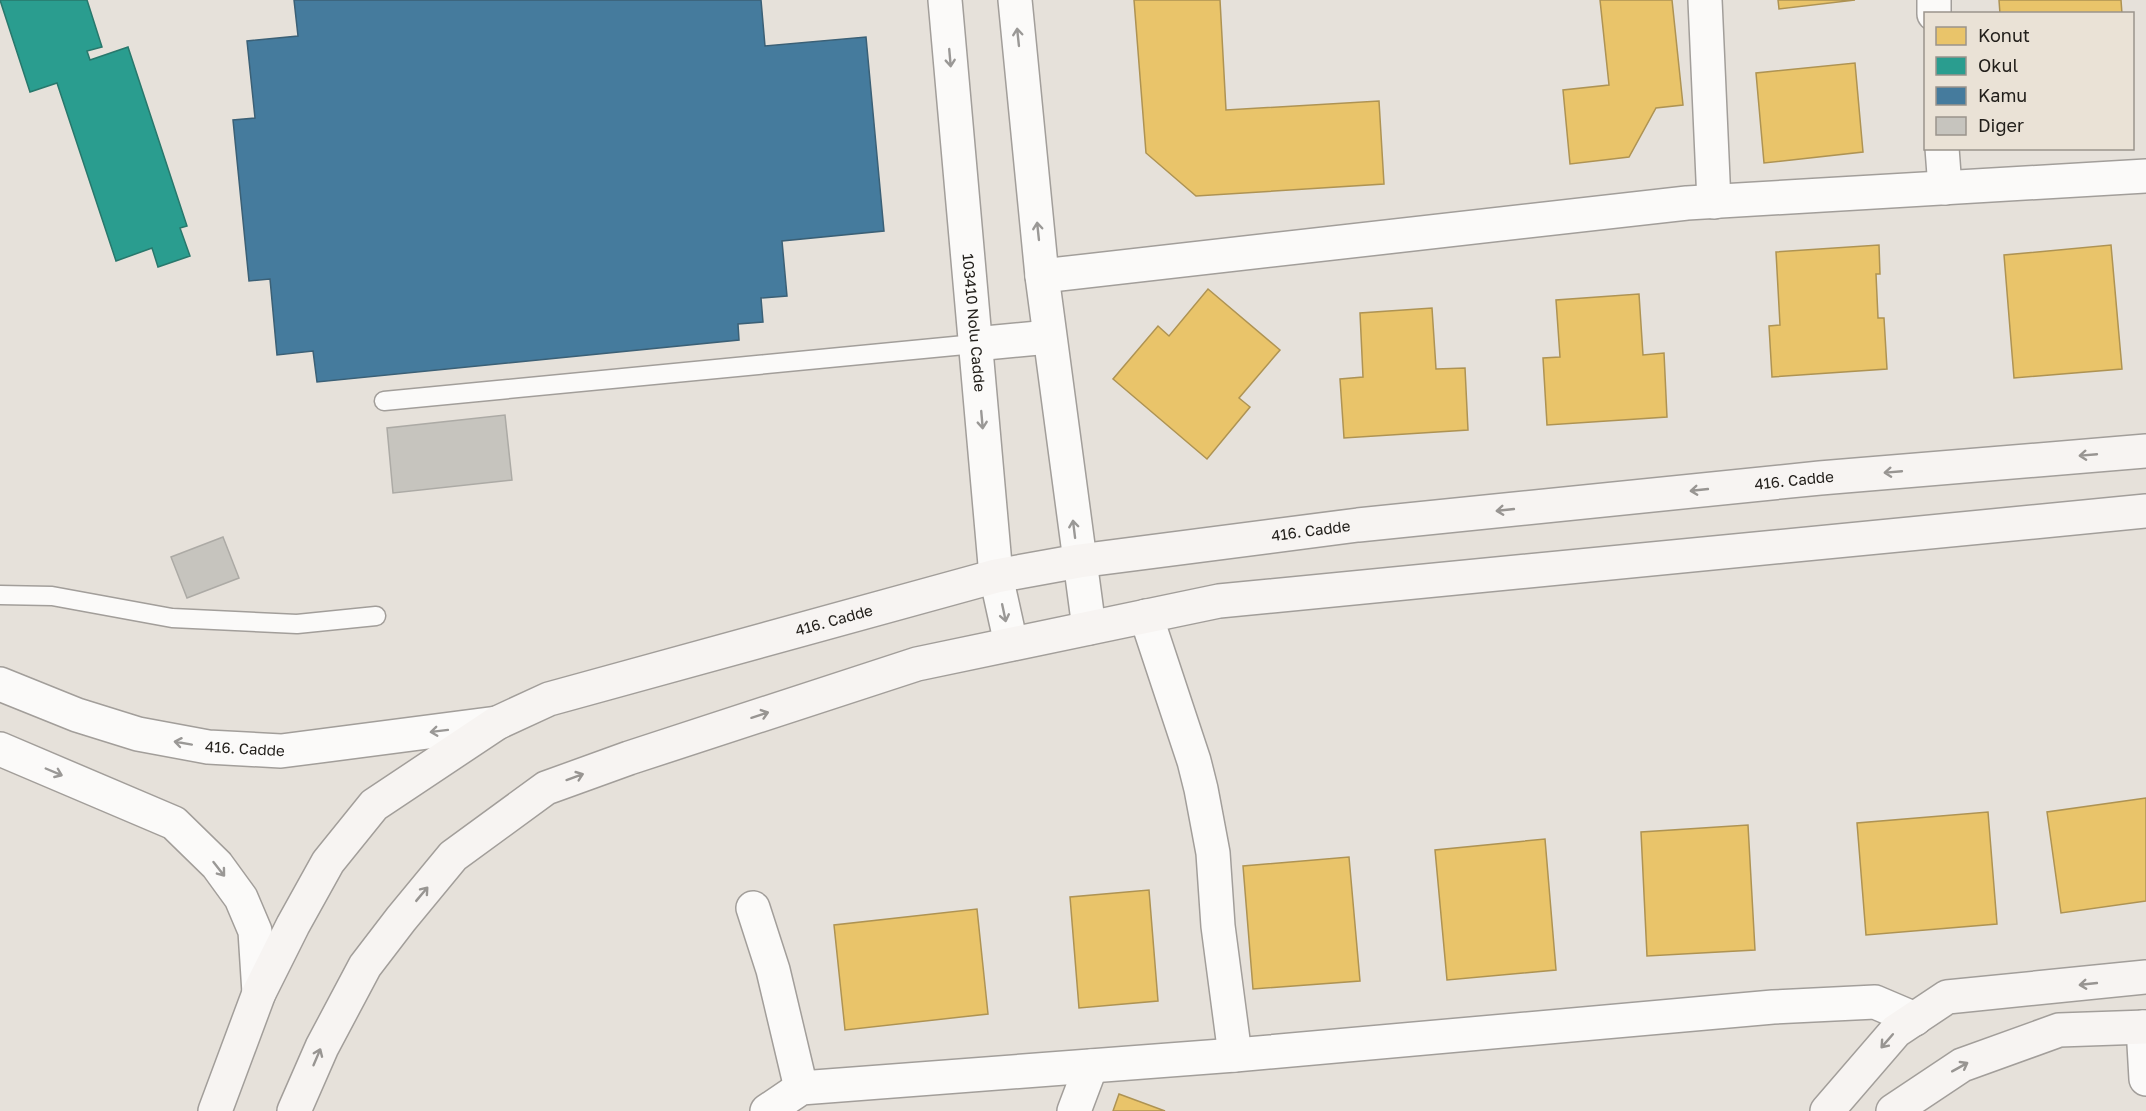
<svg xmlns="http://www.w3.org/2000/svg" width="2146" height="1111" font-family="'Golos Text',sans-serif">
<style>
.homes{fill:#e9c46a;stroke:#ae9353;stroke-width:1.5}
.schools{fill:#2a9d8f;stroke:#28786c;stroke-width:1.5}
.public{fill:#457b9d;stroke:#3b6076;stroke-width:1.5}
.building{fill:#c6c4be;stroke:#acaaa5;stroke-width:1.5}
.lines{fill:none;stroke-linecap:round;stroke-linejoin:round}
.service-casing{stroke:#a29e9a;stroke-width:21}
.minor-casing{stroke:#a29e9a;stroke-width:36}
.tertiary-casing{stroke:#a29e9a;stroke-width:36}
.secondary-casing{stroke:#a29e9a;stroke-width:36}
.service{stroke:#fbfaf9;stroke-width:18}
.minor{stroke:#fbfaf9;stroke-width:33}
.tertiary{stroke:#fbfaf9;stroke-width:33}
.secondary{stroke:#f7f4f2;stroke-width:33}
.oneway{stroke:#9a9896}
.oneway2{stroke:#989592}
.labels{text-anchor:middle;stroke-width:6;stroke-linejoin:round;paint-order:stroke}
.street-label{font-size:15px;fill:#23201c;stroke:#eae2d6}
</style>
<rect width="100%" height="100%" fill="#e6e1da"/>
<!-- homes -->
<g class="homes">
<path d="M1134,0H1220L1226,110L1379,101L1384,184L1196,196L1146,153Z"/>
<path d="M1600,0H1672L1683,105L1656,108L1629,157L1570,164L1563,90L1609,85Z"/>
<path d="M1778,0H1855L1779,9Z"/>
<path d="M1999,0H2121L2122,14H2000Z"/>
<path d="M1855,63L1863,152L1764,163L1756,73Z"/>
<path d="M1879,245L1880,274H1876L1878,318H1884L1887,369L1772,377L1769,326L1780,325L1776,252Z"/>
<path d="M2111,245L2122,369L2014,378L2004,255Z"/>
<path d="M1208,289L1280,350L1239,398L1250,407L1207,459L1113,379L1158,326L1169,336Z"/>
<path d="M1639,294L1643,355L1664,353L1667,417L1547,425L1543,358L1560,357L1556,300Z"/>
<path d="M1432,308L1436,369L1465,368L1468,430L1344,438L1340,379L1363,377L1360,313Z"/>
<path d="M2146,798V901L2061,913L2047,812Z"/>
<path d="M1988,812L1997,924L1866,935L1857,823Z"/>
<path d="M1748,825L1755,950L1647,956L1641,832Z"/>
<path d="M1545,839L1556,970L1447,980L1435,850Z"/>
<path d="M1349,857L1360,981L1253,989L1243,866Z"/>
<path d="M1149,890L1158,1001L1079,1008L1070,897Z"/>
<path d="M977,909L988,1014L845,1030L834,925Z"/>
<path d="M1119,1094L1165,1111H1113Z"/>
</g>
<!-- schools -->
<path class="schools" d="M0,0H87L102,47L87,51L90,60L128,47L187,226L180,228L190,256L158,267L152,248L116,261L57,83L30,92Z"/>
<!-- public -->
<path class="public" d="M294,0H761L765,46L866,37L884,231L782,241L787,296L761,298L763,322L738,324L739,340L317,382L313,351L277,355L270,279L249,281L233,120L255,118L247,41L298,36Z"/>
<!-- building -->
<g class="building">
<path d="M505,415L512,480L393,493L387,428Z"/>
<path d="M223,537L239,578L187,598L171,557Z"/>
</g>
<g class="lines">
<defs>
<g id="service">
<path d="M384,401L975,344"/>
<path d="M0,595L52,596L172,618L297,624L376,616"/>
</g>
<g id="minor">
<path d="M1705,0L1714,202"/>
<path d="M1934,0V14"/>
<path d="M1942,148L1945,188"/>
<path d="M1042,276L1687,203L2146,176"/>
<path d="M1146,616L1194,761L1201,789L1213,853L1218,926L1235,1055"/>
<path d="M753,908L773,970L801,1088"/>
<path d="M2143,1027L2146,1079"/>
<path d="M767,1111L801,1088L1235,1055L1773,1007L1875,1002L1915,1019"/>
<path d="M1074,1111L1091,1066"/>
</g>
<g id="tertiary">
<path id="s1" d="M945,0L996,576L1011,644"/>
<path d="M1015,0L1042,276L1089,628"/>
<path d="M975,344L1049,337"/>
<path id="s2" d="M0,684L77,715L138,734L208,747L281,751L497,723"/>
<path d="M0,749L174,823L217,865L241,898L255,931L259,993"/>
</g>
<g id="secondary">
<path id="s3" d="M215,1111L259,993L293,925L328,862L374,805L497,723L549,699L996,576L1079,561L1358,525L1820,478L2146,451"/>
<path d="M294,1111L322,1047L365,966L401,919L453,856L546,788L629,758L917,664L1219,601L2146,511"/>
<path d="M1827,1111L1896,1031L1947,997L2146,977"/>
<path d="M1893,1111L1962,1065L2059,1030L2146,1027"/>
</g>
</defs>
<!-- service casing -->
<use href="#service" class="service-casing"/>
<!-- minor casing -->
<use href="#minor" class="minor-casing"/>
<!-- tertiary casing -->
<use href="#tertiary" class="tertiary-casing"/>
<!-- secondary casing -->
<use href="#secondary" class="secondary-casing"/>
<!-- service -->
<use href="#service" class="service"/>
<!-- minor -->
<use href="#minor" class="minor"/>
<!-- tertiary -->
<use href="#tertiary" class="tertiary"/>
<!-- secondary -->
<use href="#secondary" class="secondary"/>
</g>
<!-- one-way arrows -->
<defs><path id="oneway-shaft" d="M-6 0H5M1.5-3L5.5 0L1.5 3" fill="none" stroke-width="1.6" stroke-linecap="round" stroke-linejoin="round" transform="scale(1.5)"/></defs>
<g class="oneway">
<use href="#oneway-shaft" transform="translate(1018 37) rotate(-96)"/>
<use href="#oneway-shaft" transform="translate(950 58) rotate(85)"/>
<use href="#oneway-shaft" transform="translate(1038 231) rotate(-96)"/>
<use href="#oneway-shaft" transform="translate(982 420) rotate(85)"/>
<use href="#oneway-shaft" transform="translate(1074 529) rotate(-97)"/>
<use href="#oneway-shaft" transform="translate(1004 613) rotate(78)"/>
<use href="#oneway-shaft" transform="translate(439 731) rotate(173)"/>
<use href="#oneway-shaft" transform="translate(183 743) rotate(-170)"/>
<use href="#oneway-shaft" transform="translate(54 772) rotate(23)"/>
<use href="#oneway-shaft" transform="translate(219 869) rotate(52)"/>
</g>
<g class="oneway2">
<use href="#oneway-shaft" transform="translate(2088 455) rotate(175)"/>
<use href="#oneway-shaft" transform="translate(1893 472) rotate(175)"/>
<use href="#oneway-shaft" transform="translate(1699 490) rotate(174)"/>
<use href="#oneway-shaft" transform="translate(1505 510) rotate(174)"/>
<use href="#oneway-shaft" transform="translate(760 715) rotate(-18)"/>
<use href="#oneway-shaft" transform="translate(575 777) rotate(-20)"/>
<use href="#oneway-shaft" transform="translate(422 894) rotate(-50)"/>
<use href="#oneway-shaft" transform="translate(2088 984) rotate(174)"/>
<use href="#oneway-shaft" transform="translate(1887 1041) rotate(131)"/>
<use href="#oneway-shaft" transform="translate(317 1057) rotate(-67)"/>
<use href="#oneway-shaft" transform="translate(1960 1067) rotate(-29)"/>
</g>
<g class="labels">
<!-- street labels -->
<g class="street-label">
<text dy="5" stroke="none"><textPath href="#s1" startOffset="324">103410 Nolu Cadde</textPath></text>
<text dy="5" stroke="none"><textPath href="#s3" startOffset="1820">416. Cadde</textPath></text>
<text dy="5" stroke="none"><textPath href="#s3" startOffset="1334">416. Cadde</textPath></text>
<text dy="5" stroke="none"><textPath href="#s3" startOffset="848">416. Cadde</textPath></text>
<text dy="5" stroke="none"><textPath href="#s2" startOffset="255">416. Cadde</textPath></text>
</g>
</g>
<!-- legend -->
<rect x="1924" y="12" width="210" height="138" fill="#eae2d6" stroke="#9a948c" stroke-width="1.5"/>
<rect x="1936" y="27" width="30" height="18" fill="#e9c46a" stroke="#9a948c" stroke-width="1.5"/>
<text x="1978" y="42" font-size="18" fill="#23201c">Konut</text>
<rect x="1936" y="57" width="30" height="18" fill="#2a9d8f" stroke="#9a948c" stroke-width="1.5"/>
<text x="1978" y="72" font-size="18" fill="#23201c">Okul</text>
<rect x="1936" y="87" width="30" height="18" fill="#457b9d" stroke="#9a948c" stroke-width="1.5"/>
<text x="1978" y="102" font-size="18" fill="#23201c">Kamu</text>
<rect x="1936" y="117" width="30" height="18" fill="#c6c4be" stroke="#9a948c" stroke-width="1.5"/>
<text x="1978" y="132" font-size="18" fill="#23201c">Diğer</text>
</svg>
